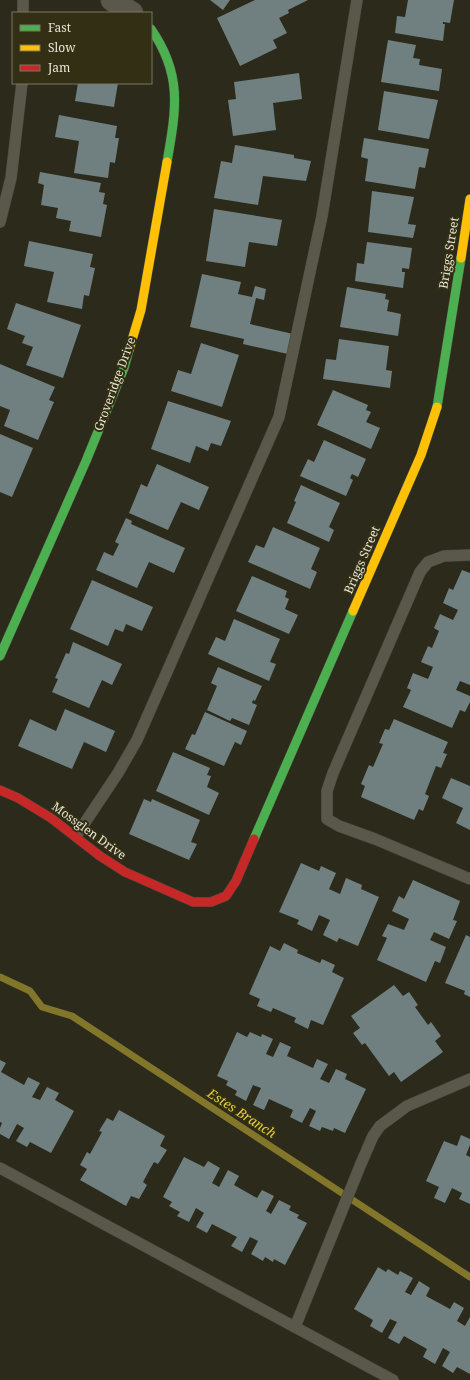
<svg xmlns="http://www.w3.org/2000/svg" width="470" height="1380" font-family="'Noto Serif',serif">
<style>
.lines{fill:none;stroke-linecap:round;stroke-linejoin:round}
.stream{stroke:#82762a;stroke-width:7}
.building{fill:#708081}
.lane-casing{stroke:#48473a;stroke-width:12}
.street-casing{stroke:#48473a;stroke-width:23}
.fast-casing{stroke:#48473a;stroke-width:10}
.slow-casing{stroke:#48473a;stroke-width:10}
.jam-casing{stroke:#48473a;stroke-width:10}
.lane{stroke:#5a584b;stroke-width:11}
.street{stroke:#5a584b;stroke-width:22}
.fast{stroke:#4caf50;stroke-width:9}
.slow{stroke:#ffc107;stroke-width:9}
.jam{stroke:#c62828;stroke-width:9}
.labels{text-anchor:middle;stroke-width:4;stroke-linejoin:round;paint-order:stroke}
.street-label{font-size:12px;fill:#e6e4d4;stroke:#332f14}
.water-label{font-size:13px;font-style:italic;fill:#e5cf3d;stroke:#332f14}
</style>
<rect width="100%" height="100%" fill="#2c2a1b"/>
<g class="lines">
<!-- stream -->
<path class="stream" d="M0,977L30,991L42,1007L72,1016L470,1277"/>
</g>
<!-- building -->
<g class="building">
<path d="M210,0H230L223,10Z"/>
<path d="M255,0H308L288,10L289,13L279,18L287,33L273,40L277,48L240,66L217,18Z"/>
<path d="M408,0H454L450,23L443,22V24H445L443,41L395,33L397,16L405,17Z"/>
<path d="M388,40L416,45L413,58L420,59L419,65L442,69L439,91L381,82Z"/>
<path d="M299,73L302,99L273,103L276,130L233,136L228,100L236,99L234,82Z"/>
<path d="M78,83H118L114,107L75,101Z"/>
<path d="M384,91L438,100L429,139L378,130Z"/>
<path d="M59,115L117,126L115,138H119L115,163L110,162L108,178L74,173L79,141L55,137Z"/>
<path d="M364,138L429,149L425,168L419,167L415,189L365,181L368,159L361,157Z"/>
<path d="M235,145L294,155V158L311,161L306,181L263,176L258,205L214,198L221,161L232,163Z"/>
<path d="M40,172L101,183L99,192L105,193L103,204L107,205L101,237L69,231L71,221L56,218L58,208L41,205L44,185L38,183Z"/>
<path d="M372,191L414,197L408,224L416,225L413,238L368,232Z"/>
<path d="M214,209L282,220L277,246L249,242L245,267L206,261Z"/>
<path d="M29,241L93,254L90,267L95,268L89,296L84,295L82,309L47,302L54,272L24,266Z"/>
<path d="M367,242L412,248L409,269L402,268V272H405L403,288L355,281L357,263L364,264Z"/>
<path d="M202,274L241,282L238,294L252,297L255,286L266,289L264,300L256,298L250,324L293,334L288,354L243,344L244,339L190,327Z"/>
<path d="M347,287L386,294L385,299L389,300L387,311L401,314L398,336L340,327Z"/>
<path d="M16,303L81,325L63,378L26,365L33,347L22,343L25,336L7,329Z"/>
<path d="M339,339L389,346L386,370L392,371L390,388L323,379L326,359L336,360Z"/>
<path d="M201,343L239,355L222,407L171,391L178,370L191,374Z"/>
<path d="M0,364L55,387L49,400L54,402L38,440L4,426L10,410L0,406Z"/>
<path d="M333,390L368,405L366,410L371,412L366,422L380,428L371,449L317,425Z"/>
<path d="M168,401L231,421L221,446L211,443L208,451L196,446L190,463L151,449Z"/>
<path d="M0,434L33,448L12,497L0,492Z"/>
<path d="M324,440L366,459L358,477L352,474L350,478L353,480L346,496L300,476L308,459L314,462Z"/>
<path d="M157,464L209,487L199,510L181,502L168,530L129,513L141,484L147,487Z"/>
<path d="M301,485L340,503L329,527L334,530L329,542L287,523L296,502L294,501Z"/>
<path d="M126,518L132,521L131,524L185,548L174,573L149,562L137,588L96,570L104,552L113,556L119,544L115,542Z"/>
<path d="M273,527L320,548L311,569L317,572L310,589L248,562L256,545L264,548Z"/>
<path d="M462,570L470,573V685L460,681L456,690L470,696V702L465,712L460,710L452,728L403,707L411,690L407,688L413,673L428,679L433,667L421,662L428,646L432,648L439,631L434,628L440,614L453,620L458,610L443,603L449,588L453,590Z"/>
<path d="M252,576L287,591L285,597L289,599L285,609L298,615L289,634L236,611Z"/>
<path d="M92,580L153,607L142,631L126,624L123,632L115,629L108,646L70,629Z"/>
<path d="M234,619L280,639L270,662L276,664L269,681L208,654L216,637L225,641Z"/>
<path d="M73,642L122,664L112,685L102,680L89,708L52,692L58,679L55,678L66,653L69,654Z"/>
<path d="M218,667L262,686L255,701L253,700L252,703L257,705L249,725L232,718L230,721L207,710L217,686L211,683Z"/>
<path d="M65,709L115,731L106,752L84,742L72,769L18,746L30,719L56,731Z"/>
<path d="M205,712L247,731L241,745L235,742L224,766L185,749L192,734L195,735Z"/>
<path d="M394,719L448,742L443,753L447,754L441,768L436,766L425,794L429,796L423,811L419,809L414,820L361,797L365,786L361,784L369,765L373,767L383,744L379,743L385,729L389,730Z"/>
<path d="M173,752L210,768L207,775L211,776L207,787L219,793L209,815L156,791Z"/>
<path d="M451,778L470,786V830L456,823L463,808L442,798Z"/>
<path d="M144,799L151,802L152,799L200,820L191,842L197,844L189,860L129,834Z"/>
<path d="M301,863L319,871L321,866L336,873L329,889L340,894L346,878L362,885L361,889L379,897L358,946L339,938L337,942L323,935L330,920L319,915L312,931L297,924L299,920L279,912Z"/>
<path d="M413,880L460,901L453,920L457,921L449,939L434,932L430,940L446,947L440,963L435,961L426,982L377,960L387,938L382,936L388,924L404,930L409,919L392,911L399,896L404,899Z"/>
<path d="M466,935L470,937V997L464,994L465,991L445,983Z"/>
<path d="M284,943L298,950L297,953L320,963L322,959L335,965L332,972L344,978L323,1025L311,1020L308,1029L294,1022L296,1018L273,1008L271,1012L257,1006L260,999L249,994L270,946L280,951Z"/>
<path d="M394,985L403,996L409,992L418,1005L415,1007L428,1025L431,1022L441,1036L435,1041L443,1052L401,1082L394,1072L389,1076L365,1043L362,1045L353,1033L360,1028L351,1016Z"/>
<path d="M237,1032L247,1037L250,1032L261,1037L262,1034L273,1039L266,1054L273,1057L280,1042L291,1047L287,1056L313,1068L317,1059L328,1064L320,1079L329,1083L336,1069L347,1074L345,1079L366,1089L345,1133L334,1128L333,1131L322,1127L320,1131L309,1126L316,1111L310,1108L302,1123L290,1117L293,1110L269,1099L264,1110L253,1105L261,1088L253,1085L246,1101L235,1095L237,1091L226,1085L228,1081L217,1076Z"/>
<path d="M0,1060L6,1063L1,1072L24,1085L28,1077L40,1083L32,1097L40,1100L47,1087L59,1093L55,1100L74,1111L51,1153L30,1142L27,1147L16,1141L24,1128L17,1124L9,1139L0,1134V1128L2,1123L0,1122Z"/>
<path d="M119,1110L165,1136L160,1146L167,1150L158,1164L154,1162L150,1169L143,1182L147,1185L139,1199L131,1196L126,1206L80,1180L87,1169L80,1165L87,1152L90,1154L102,1132L99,1131L107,1118L113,1121Z"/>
<path d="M461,1135L470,1139V1145L466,1155L470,1157V1204L459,1199L462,1193L452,1188L445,1203L434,1198L439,1187L426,1181L444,1141L457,1146Z"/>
<path d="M184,1157L204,1167L208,1161L220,1168L212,1183L219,1187L228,1170L239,1176L234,1185L257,1198L262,1190L274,1196L266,1211L271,1214L279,1200L291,1206L289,1210L299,1215L297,1218L307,1223L285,1265L274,1259L273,1262L265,1257L263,1261L251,1254L258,1241L250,1237L242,1252L231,1246L237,1237L212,1224L207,1233L196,1227L204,1213L196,1208L189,1222L177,1216L180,1212L169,1206L172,1202L163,1197Z"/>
<path d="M378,1267L386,1272L388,1269L398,1275L400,1271L413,1278L405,1292L411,1295L419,1281L430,1288L426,1296L450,1309L454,1302L464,1308L457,1321L465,1326L470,1317V1374L457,1367L453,1373L442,1366L450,1352L443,1348L435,1364L423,1357L427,1349L404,1336L399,1344L388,1338L397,1322L390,1319L382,1333L370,1326L373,1320L354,1309Z"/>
</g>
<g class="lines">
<defs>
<g id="lane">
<path d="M23,0V13"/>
<path d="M0,222L11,178L22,83"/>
<path d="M470,555L444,556L428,562L420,572L333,773L327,791V819L339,826L375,839L470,879"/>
<path d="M76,836L118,773L137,740L279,417L322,216L357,0"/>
<path d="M0,1168L393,1380"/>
<path d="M295,1327L360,1166L373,1136L380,1126L407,1106L470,1079"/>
</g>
<path id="street" d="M112,0L132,13"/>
<g id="fast">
<path d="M151,29C183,75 176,110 167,162"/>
<path d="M437,407L461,258"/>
<path d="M0,656L86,461L124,368L129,350"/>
<path d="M254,839L353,611"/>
</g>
<g id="slow">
<path d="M461,258L470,199"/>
<path d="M129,350L141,310L167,162"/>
<path d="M353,611L421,455L437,407"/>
</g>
<path id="jam" d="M0,790L18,798L51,818L100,856L125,872L193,902H211L226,896L236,881L254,839"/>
</defs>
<!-- lane casing -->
<use href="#lane" class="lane-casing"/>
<!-- street casing -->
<use href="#street" class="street-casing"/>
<!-- fast casing -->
<use href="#fast" class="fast-casing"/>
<!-- slow casing -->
<use href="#slow" class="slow-casing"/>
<!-- jam casing -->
<use href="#jam" class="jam-casing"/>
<!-- lane -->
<use href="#lane" class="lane"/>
<!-- street -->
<use href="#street" class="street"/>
<!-- fast -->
<use href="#fast" class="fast"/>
<!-- slow -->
<use href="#slow" class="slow"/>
<!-- jam -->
<use href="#jam" class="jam"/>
</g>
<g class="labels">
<!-- street labels -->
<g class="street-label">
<text transform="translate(449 253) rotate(-81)" y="4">Briggs Street</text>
<text transform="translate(115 384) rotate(-70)" y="4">Groveridge Drive</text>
<text transform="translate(362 560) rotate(-67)" y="4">Briggs Street</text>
<text transform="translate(89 831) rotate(36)" y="4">Mossglen Drive</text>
</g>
<!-- water labels -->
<g class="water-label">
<text transform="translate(242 1113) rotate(33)" y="5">Estes Branch</text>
</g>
</g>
<!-- legend -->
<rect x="12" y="12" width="140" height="72" fill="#332f14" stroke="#7b7761"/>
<rect x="20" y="25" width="20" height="6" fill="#4caf50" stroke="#7b7761"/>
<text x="48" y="32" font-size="12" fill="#e6e4d4">Fast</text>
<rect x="20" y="45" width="20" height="6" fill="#ffc107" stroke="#7b7761"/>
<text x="48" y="52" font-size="12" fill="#e6e4d4">Slow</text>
<rect x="20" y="65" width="20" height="6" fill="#c62828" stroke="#7b7761"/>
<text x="48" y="72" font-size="12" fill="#e6e4d4">Jam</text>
</svg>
